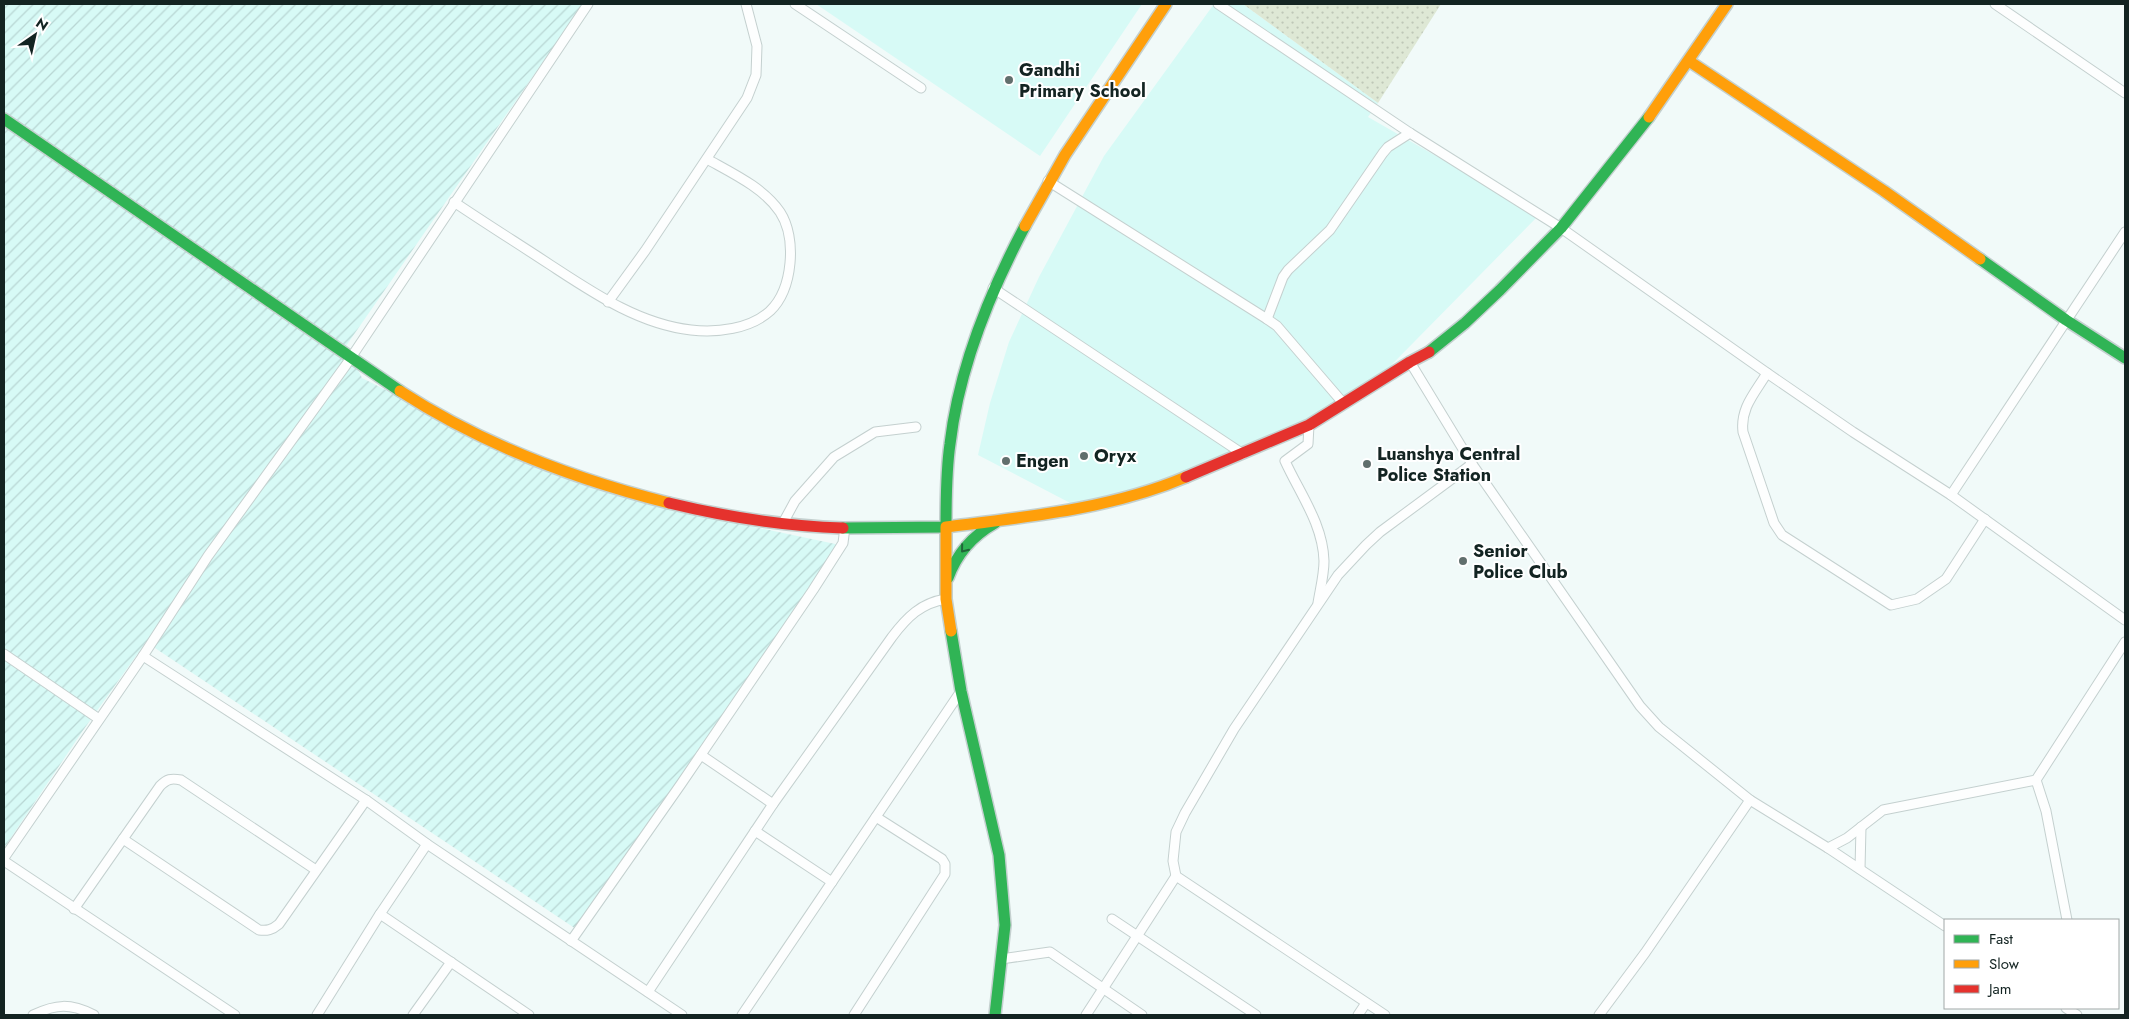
<svg xmlns="http://www.w3.org/2000/svg" width="2129" height="1019" font-family="Jost,sans-serif">
<style>
.built{fill:#d7faf6}
.industrial{fill:url(#industrial-furrows)}
.park{fill:url(#park-dots)}
.lines{fill:none;stroke-linecap:round;stroke-linejoin:round}
.street-casing{stroke:#c4d0cf;stroke-width:11}
.fast-casing{stroke:#c4d0cf;stroke-width:14}
.slow-casing{stroke:#c4d0cf;stroke-width:14}
.jam-casing{stroke:#c4d0cf;stroke-width:14}
.street{stroke:#fdfefe;stroke-width:9}
.fast{stroke:#30b455;stroke-width:11}
.slow{stroke:#ff9f0a;stroke-width:11}
.jam{stroke:#e5322d;stroke-width:11}
.oneway{stroke:#206539}
.poi-dot{fill:#616f6d;stroke:#fff;stroke-width:2}
.labels{text-anchor:middle;stroke-width:4;stroke-linejoin:round;paint-order:stroke}
.poi-label{font-size:18px;font-weight:bold;fill:#132422;stroke:#fff;text-anchor:start}
</style>
<defs>
<pattern id="industrial-furrows" width="10" height="10" patternUnits="userSpaceOnUse" patternTransform="scale(1.25)"><rect width="10" height="10" fill="#d7faf6"/><path d="M-1 1l2-2M0 10L10 0M9 11l2-2" fill="none" stroke="#b8d6d3"/></pattern>
<pattern id="park-dots" width="8" height="8" patternUnits="userSpaceOnUse" patternTransform="scale(1.25)"><rect width="8" height="8" fill="#dee8d5"/><path d="M2 2h.1M6 6h.1" fill="none" stroke="#bec7b7" stroke-width="1.8" stroke-linecap="round"/></pattern>
</defs>
<rect width="100%" height="100%" fill="#f1faf9"/>
<!-- built -->
<g class="built">
<path d="M816,4H1142L1040,156Z"/>
<path d="M1214,4H1243L1378,103L1368,117L1539,215L1353,404L1206,468L1076,506L978,455L990,403L1009,342L1039,277L1104,156Z"/>
</g>
<!-- industrial -->
<path class="industrial" d="M4,4H583L346,346L362,378L557,476L740,524L840,545L579,931L146,642L84,729L4,848Z"/>
<!-- park -->
<path class="park" d="M1243,4H1441L1378,103Z"/>
<g class="lines">
<defs>
<g id="street">
<path d="M795,4L921,88"/>
<path d="M1218,4L1410,133L1561,228L1767,373L1853,432L1951,495L2125,620"/>
<path d="M1995,4L2125,93"/>
<path d="M1048,181L1267,319L1277,326L1344,404"/>
<path d="M454,202C485,223 517,243 549,264C592,292 638,324 691,330C717,333 750,329 770,311C793,289 797,238 780,212C764,188 732,173 707,159"/>
<path d="M993,288L1243,454"/>
<path d="M608,302L645,251L747,98L756,75L757,46L746,4"/>
<path d="M1267,319L1283,277L1288,270L1330,230L1383,153L1388,147L1410,133"/>
<path d="M1410,362L1472,464L1640,706L1659,727L1750,800L1828,848L1945,926"/>
<path d="M1767,373C1755,393 1740,408 1743,432L1774,523L1782,535L1891,605L1917,599L1946,579L1985,519"/>
<path d="M1309,425L1308,444L1285,461C1300,494 1323,524 1324,561C1324,575 1320,590 1318,603"/>
<path d="M1951,495L2125,232"/>
<path d="M783,523L795,501L834,457L875,432L916,427"/>
<path d="M4,654L99,719"/>
<path d="M143,656L366,800L427,844L682,1015"/>
<path d="M701,755L773,804"/>
<path d="M2036,780L2046,811L2067,920"/>
<path d="M755,831L832,882"/>
<path d="M123,839L259,930C267,931 272,930 279,924L366,800"/>
<path d="M1828,848L1847,838L1883,810L2036,780L2125,642"/>
<path d="M4,858L143,656L208,556L346,365L588,4"/>
<path d="M4,861L235,1015"/>
<path d="M1860,869L1861,827"/>
<path d="M74,909L160,786C167,779 171,778 181,780L316,870"/>
<path d="M380,914L529,1015"/>
<path d="M1112,919L1256,1015"/>
<path d="M571,941L681,784L813,590L843,543L845,527"/>
<path d="M1001,959L1050,952L1142,1015"/>
<path d="M648,992L773,804L892,637C907,617 921,603 946,599"/>
<path d="M2066,1008L2077,1015"/>
<path d="M33,1015C56,1004 70,1003 94,1015"/>
<path d="M317,1015L380,914L427,844"/>
<path d="M413,1015L451,962"/>
<path d="M742,1015L961,691"/>
<path d="M854,1015L945,874V864L942,859L876,817"/>
<path d="M1086,1015L1176,876"/>
<path d="M1358,1015L1366,1003"/>
<path d="M1385,1015L1176,876L1173,861L1176,832L1185,813L1234,729L1338,575L1366,545L1380,532L1472,464"/>
<path d="M1599,1015L1645,953L1750,800"/>
</g>
<g id="fast">
<path d="M4,119L400,391"/>
<path d="M1980,259L2066,320L2125,358"/>
<path d="M1429,352L1465,323L1500,290L1561,228L1649,117"/>
<path d="M843,528L946,527C946,499 946,471 950,444C959,367 989,294 1025,226"/>
<path d="M948,578C957,553 972,536 995,523"/>
<path d="M951,631L961,691L999,855L1005,925L995,1015"/>
</g>
<g id="slow">
<path d="M1689,61L1884,191L1980,259"/>
<path d="M1649,117L1727,4"/>
<path d="M1025,226L1065,155L1166,4"/>
<path d="M400,391C483,445 574,479 669,503"/>
<path d="M951,631L946,599V527C1026,517 1111,509 1186,477"/>
</g>
<g id="jam">
<path d="M1186,477L1309,425L1410,362L1429,352"/>
<path d="M669,503C726,517 785,526 843,528"/>
</g>
</defs>
<!-- street casing -->
<use href="#street" class="street-casing"/>
<!-- fast casing -->
<use href="#fast" class="fast-casing"/>
<!-- slow casing -->
<use href="#slow" class="slow-casing"/>
<!-- jam casing -->
<use href="#jam" class="jam-casing"/>
<!-- street -->
<use href="#street" class="street"/>
<!-- fast -->
<use href="#fast" class="fast"/>
<!-- slow -->
<use href="#slow" class="slow"/>
<!-- jam -->
<use href="#jam" class="jam"/>
</g>
<!-- one-way arrows -->
<defs><path id="oneway-chevron" d="M-2-3.5L2.5 0L-2 3.5" fill="none" stroke-width="1.6" stroke-linecap="round" stroke-linejoin="round" transform="scale(1.25)"/></defs>
<use class="oneway" href="#oneway-chevron" transform="translate(964 549) rotate(129)"/>
<!-- markers -->
<g class="poi-dot">
<circle cx="1009" cy="80" r="5"/>
<circle cx="1084" cy="456" r="5"/>
<circle cx="1006" cy="461" r="5"/>
<circle cx="1367" cy="464" r="5"/>
<circle cx="1463" cy="561" r="5"/>
</g>
<g class="labels">
<!-- poi labels -->
<g class="poi-label">
<text x="1019" y="76">Gandhi<tspan x="1019" dy="21">Primary School</tspan></text>
<text x="1377" y="460">Luanshya Central<tspan x="1377" dy="21">Police Station</tspan></text>
<text x="1094" y="462">Oryx</text>
<text x="1016" y="467">Engen</text>
<text x="1473" y="557">Senior<tspan x="1473" dy="21">Police Club</tspan></text>
</g>
</g>
<!-- border -->
<rect width="2129" height="1019" fill="none" stroke="#132422" stroke-width="10"/>
<!-- legend -->
<rect x="1944" y="919" width="175" height="90" fill="#ffffff" stroke="#a1a7a7"/>
<rect x="1954" y="935" width="25" height="8" fill="#30b455" stroke="#a1a7a7"/>
<text x="1989" y="944" font-size="15" fill="#132422">Fast</text>
<rect x="1954" y="960" width="25" height="8" fill="#ff9f0a" stroke="#a1a7a7"/>
<text x="1989" y="969" font-size="15" fill="#132422">Slow</text>
<rect x="1954" y="985" width="25" height="8" fill="#e5322d" stroke="#a1a7a7"/>
<text x="1989" y="994" font-size="15" fill="#132422">Jam</text>
<!-- north arrow -->
<g transform="translate(35 35) rotate(34)" stroke="#ffffff" stroke-width="4" paint-order="stroke">
<path d="M0-4L9 19L0 12L-9 19Z" fill="#132422"/>
<text y="-8" font-size="14" font-weight="bold" text-anchor="middle" fill="#132422">N</text>
</g>
</svg>
